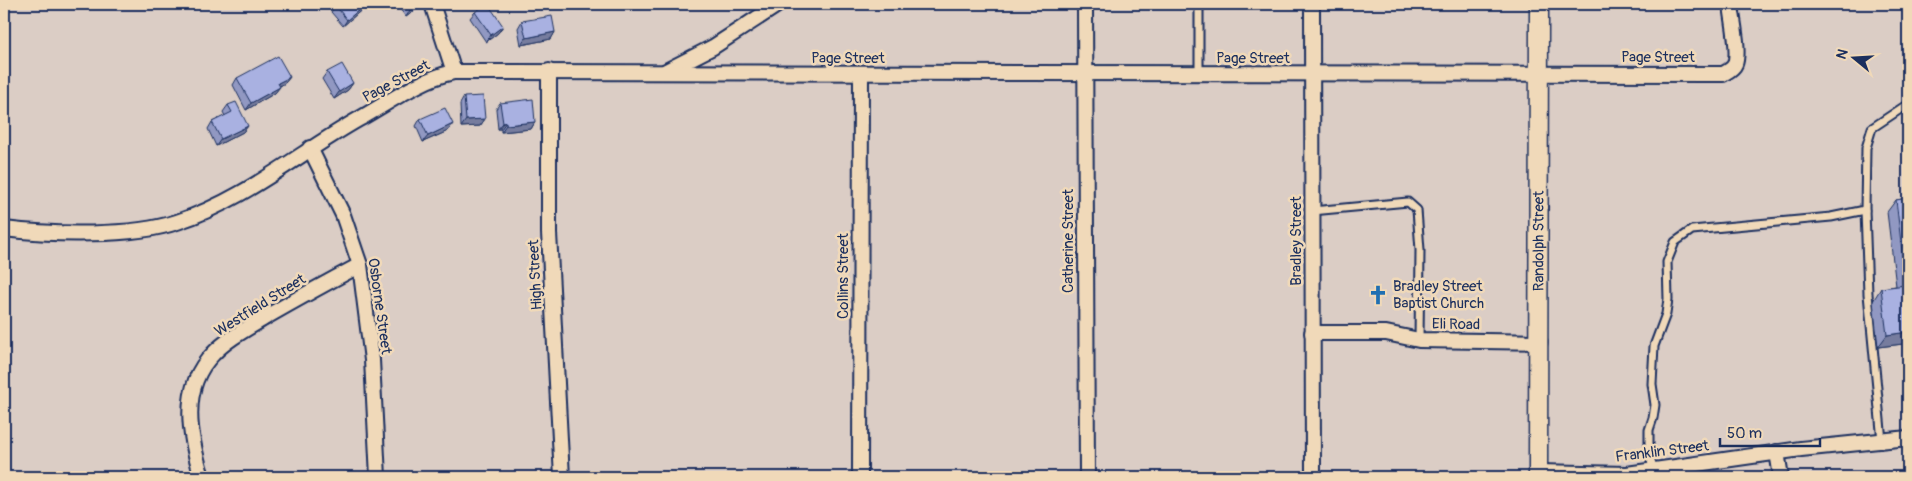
<svg xmlns="http://www.w3.org/2000/svg" width="1912" height="481" font-family="Pangolin,sans-serif">
<style>
.lines{fill:none;stroke-linecap:round;stroke-linejoin:round}
.service-casing{stroke:#1b2f5e;stroke-width:11}
.minor-casing{stroke:#1b2f5e;stroke-width:18}
.tertiary-casing{stroke:#1b2f5e;stroke-width:21}
.service{stroke:#f0d9b9;stroke-width:7}
.minor{stroke:#f0d9b9;stroke-width:14}
.tertiary{stroke:#f0d9b9;stroke-width:18}
.wall{fill:#9198c2;stroke:#1b2f5e}
.shaded-wall{fill:#767c9e;stroke:#1b2f5e}
.building{fill:#a9b1e1;stroke:#1b2f5e}
.labels{text-anchor:middle;stroke-width:5;stroke-linejoin:round;paint-order:stroke}
.street-label{font-size:15px;fill:#1b2f5e;stroke:#f0d9b9}
.poi-label{font-size:15px;fill:#1b2f5e;stroke:#f0d9b9;text-anchor:start}
</style>
<rect width="100%" height="100%" fill="#dbcdc5"/>
<filter id="ink" filterUnits="userSpaceOnUse"><feTurbulence type="fractalNoise" baseFrequency=".02" numOctaves="2"/><feDisplacementMap in="SourceGraphic" scale="10" xChannelSelector="R" yChannelSelector="G"/><feConvolveMatrix kernelMatrix="1 2 1 2 8 2 1 2 1" color-interpolation-filters="sRGB"/></filter>
<g filter="url(#ink)">
<g class="lines">
<defs>
<g id="service">
<path d="M1199,74V4"/>
<path d="M1312,211L1408,202L1417,210L1420,250L1419,340"/>
<path d="M1882,441L1868,294L1865,210L1866,148L1872,128L1908,104"/>
<path d="M1654,471L1649,454V430L1653,418L1655,405L1652,384L1654,346L1666,314L1668,299L1667,262L1675,242L1692,230L1831,217L1865,210"/>
</g>
<g id="minor">
<path d="M432,4L454,72"/>
<path d="M1085,4L1087,477"/>
<path d="M1312,4L1313,477"/>
<path d="M549,71V233L562,477"/>
<path d="M666,71L713,47L779,4"/>
<path d="M310,148L343,215L360,265L372,360L378,477"/>
<path d="M4,229C52,235 132,237 177,222C243,201 299,153 359,119C388,103 420,79 454,72L1723,74C1728,71 1733,69 1735,64C1740,51 1732,18 1731,4"/>
<path d="M1312,333H1386L1419,340L1540,342"/>
<path d="M1777,452L1781,477"/>
<path d="M1538,472L1627,474L1801,449L1908,438"/>
<path d="M202,477C190,438 179,388 213,354C227,339 248,328 266,317C297,299 328,282 360,265"/>
<path d="M860,477L861,74"/>
</g>
<g id="tertiary">
<path id="s1" d="M1538,477L1539,4"/>
</g>
</defs>
<!-- service casing -->
<use href="#service" class="service-casing"/>
<!-- minor casing -->
<use href="#minor" class="minor-casing"/>
<!-- tertiary casing -->
<use href="#tertiary" class="tertiary-casing"/>
<!-- service -->
<use href="#service" class="service"/>
<!-- minor -->
<use href="#minor" class="minor"/>
<!-- tertiary -->
<use href="#tertiary" class="tertiary"/>
</g>
<!-- wall -->
<g class="wall">
<path d="M396,4H421L419,7L406,17Z"/>
<path d="M336,6L365,7L343,26L331,12Z"/>
<path d="M475,12L503,26L498,33L486,42L470,18Z"/>
<path d="M522,21L555,32L551,39L521,45L518,28Z"/>
<path d="M327,72L353,83L348,90L334,99L322,79Z"/>
<path d="M290,77L285,83L280,86L275,93L246,110L233,85L237,78Z"/>
<path d="M464,97L485,119L480,126L461,127L460,104Z"/>
<path d="M500,103L535,122L531,129L501,132V129H498L496,109Z"/>
<path d="M228,105L248,126L243,132L216,146L208,129L212,122L225,116L223,112Z"/>
<path d="M420,119L448,131L423,142L416,126Z"/>
<path d="M1908,198V376H1907L1903,344L1878,347L1873,301L1881,288L1896,286L1887,212L1896,200Z"/>
</g>
<!-- shaded-wall -->
<g class="shaded-wall">
<path d="M366,4H368L365,7L343,26L347,20Z"/>
<path d="M419,4H421L419,7L406,17L410,10Z"/>
<path d="M503,26L498,33L486,42L491,35Z"/>
<path d="M555,32L551,39L521,45L526,38Z"/>
<path d="M290,77L285,83L273,90L278,83Z"/>
<path d="M353,83L348,90L334,99L339,92Z"/>
<path d="M280,87L275,93L246,110L251,103Z"/>
<path d="M485,119L480,126L461,127L466,120Z"/>
<path d="M506,122L501,129H498L503,123Z"/>
<path d="M535,122L531,129L501,132L506,125Z"/>
<path d="M453,124L448,131L423,142L428,136Z"/>
<path d="M248,126L243,132L216,146L221,139Z"/>
<path d="M1908,332V336L1903,344L1878,347L1887,335Z"/>
</g>
<!-- building -->
<g class="building">
<path d="M338,4H366L347,20L336,6Z"/>
<path d="M405,4H419L410,10Z"/>
<path d="M487,4H488L503,26L491,35L475,12Z"/>
<path d="M552,16L555,32L526,38L522,21Z"/>
<path d="M278,56L290,77L278,83L280,87L251,103L237,78Z"/>
<path d="M342,64L353,83L339,92L327,72Z"/>
<path d="M483,96L485,119L466,120L464,97Z"/>
<path d="M533,99L535,122L506,125V122L503,123L500,103Z"/>
<path d="M236,102L248,126L221,139L212,122L232,112L228,105Z"/>
<path d="M445,108L453,124L428,136L420,119Z"/>
<path d="M1908,198V332L1887,335L1881,288L1906,285L1896,200Z"/>
</g>
</g>
<!-- icons -->
<defs>
<symbol id="church-bare" viewBox="-9 -9 18 18"><path d="M-1.2-6h2.4v3.5h3.3v2.4h-3.3V6h-2.4V-.1h-3.3v-2.4h3.3Z" fill="#1f6fb2" stroke="#f0d9b9" stroke-width="2.5" paint-order="stroke"/></symbol>
</defs>
<g fill-rule="evenodd">
<use href="#church-bare" x="1364" y="281" width="28" height="28"/>
</g>
<g class="labels">
<!-- street labels -->
<g class="street-label">
<text x="1658" y="62">Page Street</text>
<text x="848" y="63">Page Street</text>
<text x="1253" y="63">Page Street</text>
<text transform="translate(396 81) rotate(-28)" y="5">Page Street</text>
<text transform="translate(1068 241) rotate(-90)" y="5">Catherine Street</text>
<text transform="translate(1296 241) rotate(-90)" y="5">Bradley Street</text>
<text dy="5" stroke="none"><textPath href="#s1" startOffset="236">Randolph Street</textPath></text>
<text transform="translate(535 275) rotate(-93)" y="5">High Street</text>
<text transform="translate(843 276) rotate(-90)" y="5">Collins Street</text>
<text transform="translate(260 305) rotate(-32)" y="5">Westfield Street</text>
<text transform="translate(380 306) rotate(82)" y="5">Osborne Street</text>
<text transform="translate(1456 324) rotate(1)" y="5">Eli Road</text>
<text transform="translate(1662 451) rotate(-7)" y="5">Franklin Street</text>
</g>
<!-- poi labels -->
<g class="poi-label">
<text x="1393" y="291">Bradley Street<tspan x="1393" dy="17">Baptist Church</tspan></text>
</g>
</g>
<!-- margin -->
<rect width="1912" height="481" fill="none" stroke="#f0d9b9" stroke-width="20"/>
<rect x="10" y="10" width="1892" height="461" fill="none" stroke="#1b2f5e" stroke-width="2" filter="url(#ink)"/>
<!-- north arrow -->
<g transform="translate(1854 58) rotate(288)" stroke="#f0d9b9" stroke-width="4" paint-order="stroke">
<path d="M0-4L9 19L0 12L-9 19Z" fill="#1b2f5e"/>
<text y="-8" font-size="14" font-weight="bold" text-anchor="middle" fill="#1b2f5e">N</text>
</g>
<!-- scale -->
<path d="M1720 438v8h100v-8" fill="none" stroke="#1b2f5e" stroke-width="2.5"/>
<text x="1727" y="438" font-size="15" fill="#1b2f5e" stroke="#f0d9b9" stroke-width="4" paint-order="stroke">50 m</text>
</svg>
